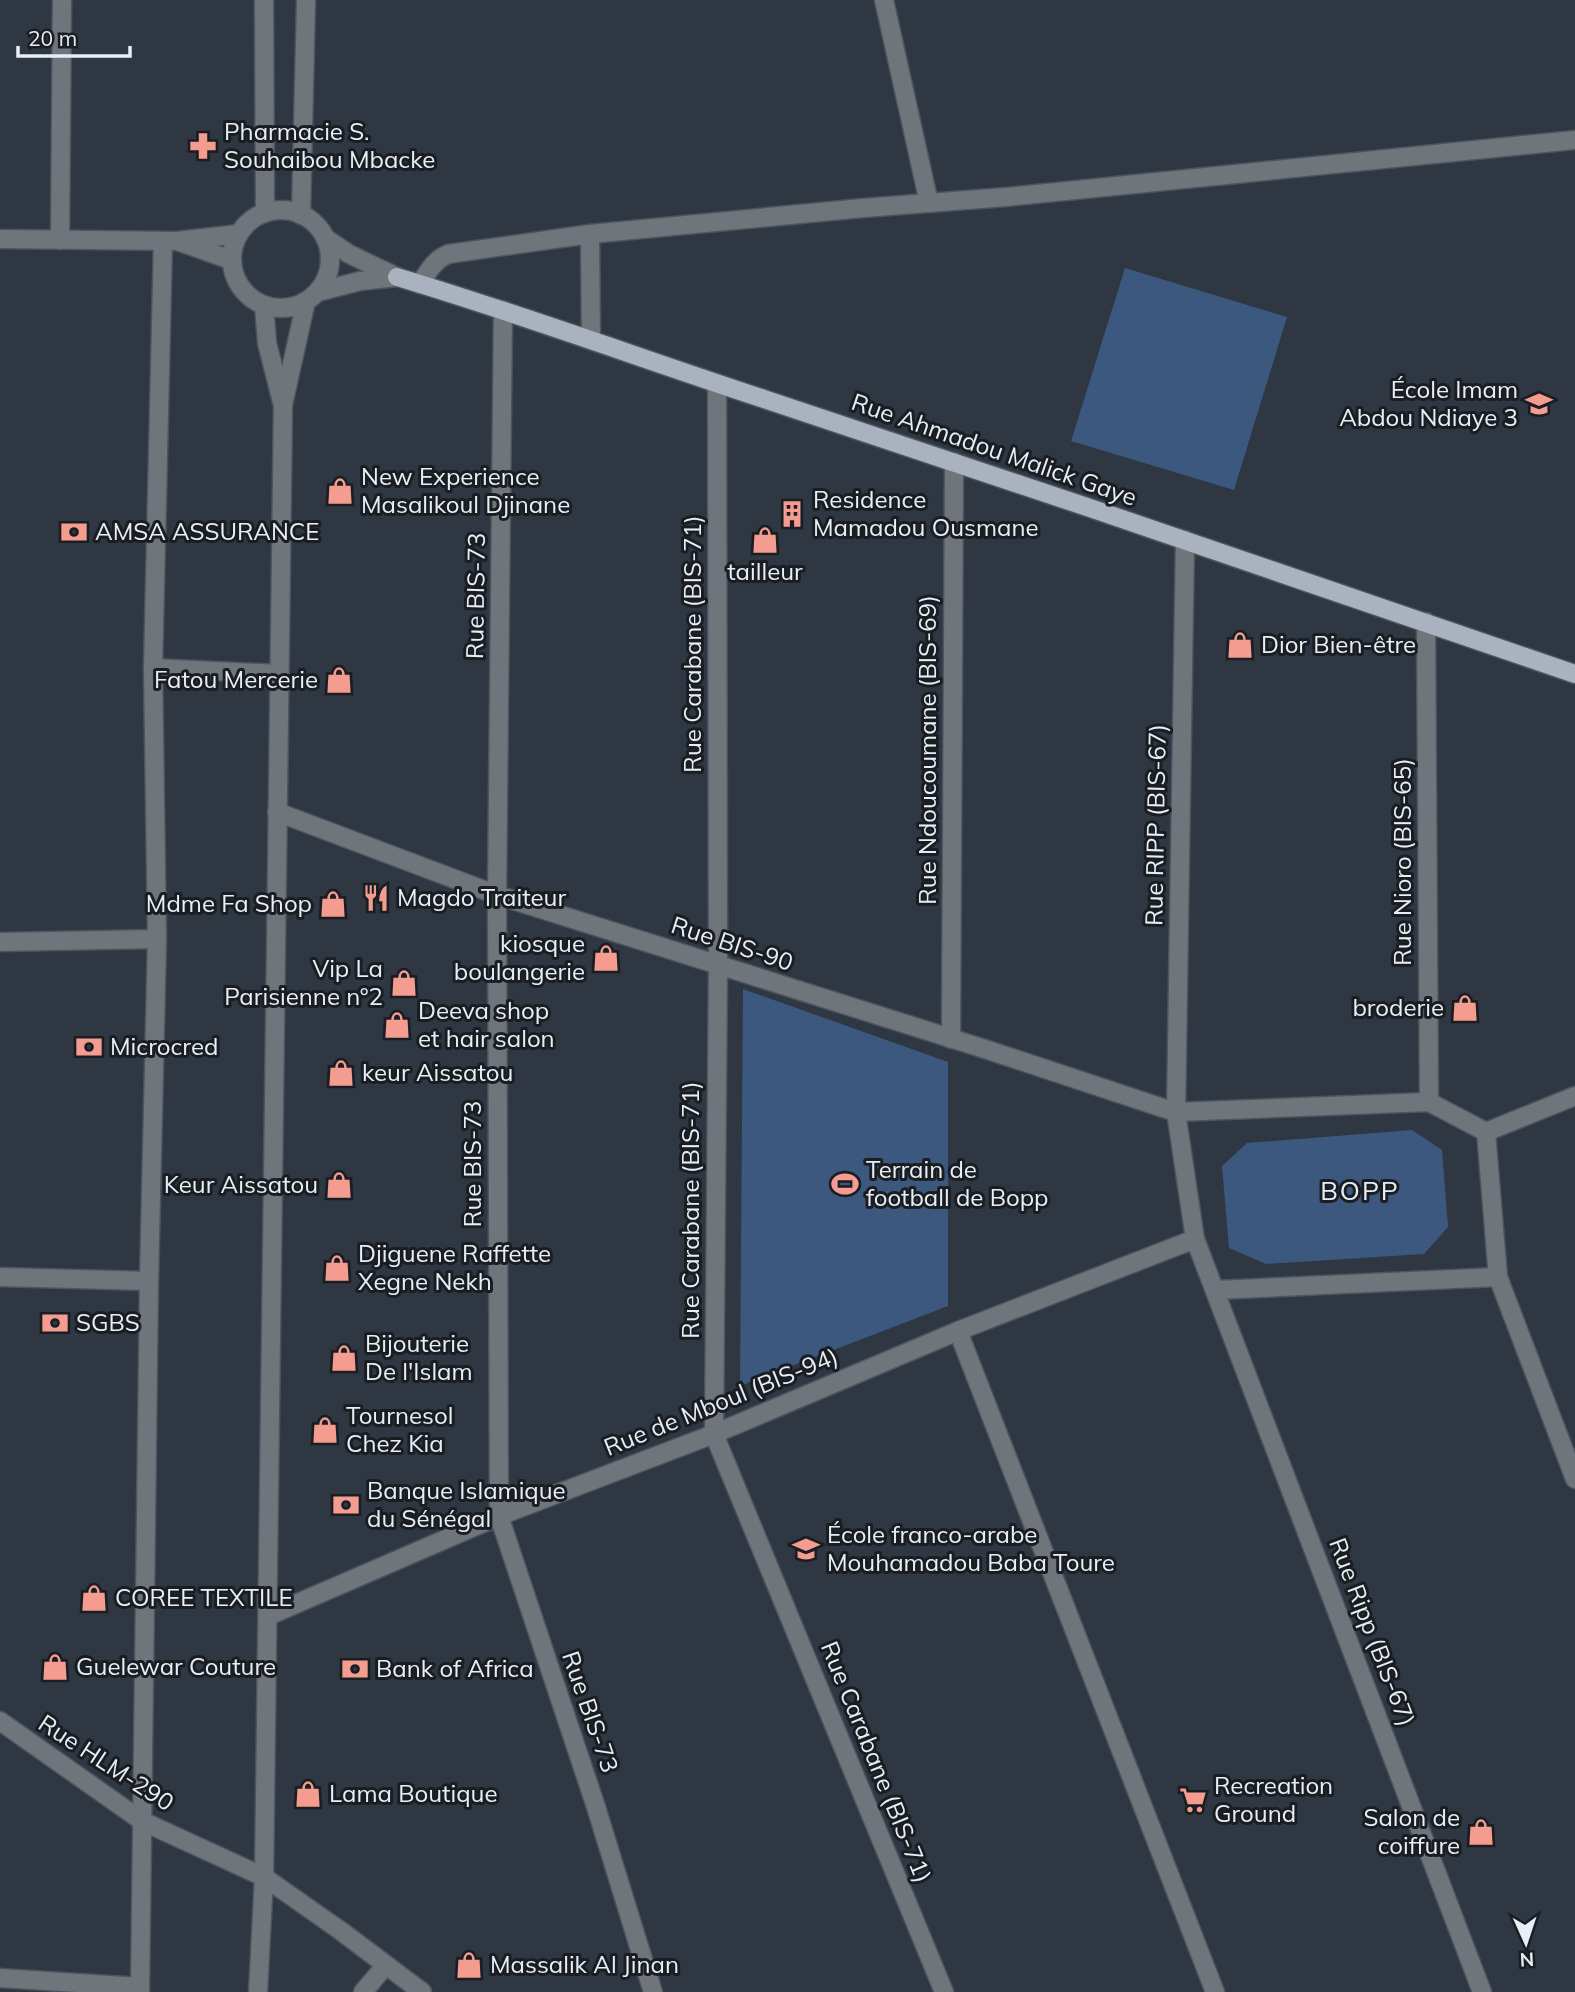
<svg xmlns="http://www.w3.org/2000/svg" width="1575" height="1992" font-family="Mulish,sans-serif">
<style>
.green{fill:#3c587e}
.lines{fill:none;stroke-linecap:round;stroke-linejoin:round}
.minor-casing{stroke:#4c545f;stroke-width:21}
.major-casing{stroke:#4c545f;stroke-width:21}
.minor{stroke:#70747b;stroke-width:18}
.major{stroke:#a9b2be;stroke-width:18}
.labels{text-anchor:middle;stroke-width:6;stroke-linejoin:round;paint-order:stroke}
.poi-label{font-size:24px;fill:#e8eef6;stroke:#1a1e23;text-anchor:start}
.street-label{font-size:24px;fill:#e8eef6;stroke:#1a1e23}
.neighbourhood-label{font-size:26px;letter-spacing:2px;fill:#e8eef6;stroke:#1a1e23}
</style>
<rect width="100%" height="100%" fill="#2e3742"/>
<!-- green -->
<g class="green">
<path d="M1125,268L1287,317L1234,490L1071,441Z"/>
<path d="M743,989L948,1062V1306L740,1386Z"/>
<path d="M1412,1130L1442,1150L1448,1227L1424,1254L1266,1264L1229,1248L1222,1166L1247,1143Z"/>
</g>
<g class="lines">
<defs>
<g id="minor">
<path d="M264,0L265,213"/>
<path d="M884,0L929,203"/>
<circle cx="281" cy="259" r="49"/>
<path d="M301,215L306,0"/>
<path d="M590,234L591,339"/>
<path d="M325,238L349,254L397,277"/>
<path d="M0,239L177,241L239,234"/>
<path d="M60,240L62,0"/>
<path d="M180,242L231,260"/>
<path d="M420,284C428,272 434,260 448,254L590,234L863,208L1006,197L1575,140"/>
<path d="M318,292L360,281L397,277"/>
<path d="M264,305L267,343L282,402"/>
<path d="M503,310L497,895L499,1516L596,1807L653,1992"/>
<path d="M717,384L718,965L714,1434L944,1992"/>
<path d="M1185,540L1176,1112L1195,1239L1482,1992"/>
<path d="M1426,622L1429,1102"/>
<path d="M153,668L279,674"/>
<path d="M277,812L497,895L988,1050L1166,1109L1176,1112L1429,1102L1486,1132L1498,1277L1575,1479"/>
<path d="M0,942L157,939"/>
<path d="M951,1039L954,462"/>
<path d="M1486,1132L1575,1096"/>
<path d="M0,1277L149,1281"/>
<path d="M1216,1290L1498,1277"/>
<path d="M958,1331L1215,1992"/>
<path d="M268,1616L499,1516L714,1434L958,1331L1195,1239"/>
<path d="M0,1721L142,1821L264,1877L341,1931L422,1992"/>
<path d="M0,1978L140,1987"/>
<path d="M140,1992L149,1281L157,939L153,668L163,241"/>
<path d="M258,1992L264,1877L283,405L306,301"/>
<path d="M363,1992L386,1965"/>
</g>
<path id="major" d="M397,277C521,314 642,359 764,399C1035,489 1305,580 1575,674"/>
</defs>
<!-- minor casing -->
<use href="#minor" class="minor-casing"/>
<!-- major casing -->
<use href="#major" class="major-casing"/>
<!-- minor -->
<use href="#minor" class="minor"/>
<!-- major -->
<use href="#major" class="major"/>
</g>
<!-- icons -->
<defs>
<symbol id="pharmacy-bare" viewBox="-9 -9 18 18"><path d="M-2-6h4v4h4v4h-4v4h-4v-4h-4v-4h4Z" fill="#f59c91" stroke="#1a1e23" stroke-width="2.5" paint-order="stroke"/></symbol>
<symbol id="school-bare" viewBox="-9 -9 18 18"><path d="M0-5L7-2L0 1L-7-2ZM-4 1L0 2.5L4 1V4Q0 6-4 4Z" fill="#f59c91" stroke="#1a1e23" stroke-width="2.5" paint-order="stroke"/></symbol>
<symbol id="shop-bare" viewBox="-9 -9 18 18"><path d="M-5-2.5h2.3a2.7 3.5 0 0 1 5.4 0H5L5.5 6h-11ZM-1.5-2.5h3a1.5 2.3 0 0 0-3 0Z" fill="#f59c91" stroke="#1a1e23" stroke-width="2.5" paint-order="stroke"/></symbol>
<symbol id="building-bare" viewBox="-9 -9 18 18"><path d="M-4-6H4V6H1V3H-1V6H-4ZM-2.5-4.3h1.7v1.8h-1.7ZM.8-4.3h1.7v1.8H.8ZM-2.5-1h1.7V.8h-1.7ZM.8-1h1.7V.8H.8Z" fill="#f59c91" stroke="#1a1e23" stroke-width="2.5" paint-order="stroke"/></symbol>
<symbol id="bank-bare" viewBox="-9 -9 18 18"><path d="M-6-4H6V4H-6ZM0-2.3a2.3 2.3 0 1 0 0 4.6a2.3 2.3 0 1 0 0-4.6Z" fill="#f59c91" stroke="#1a1e23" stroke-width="2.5" paint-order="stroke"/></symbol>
<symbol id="restaurant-bare" viewBox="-9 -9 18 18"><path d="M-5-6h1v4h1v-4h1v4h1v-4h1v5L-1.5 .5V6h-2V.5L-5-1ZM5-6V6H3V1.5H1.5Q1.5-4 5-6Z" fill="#f59c91" stroke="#1a1e23" stroke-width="2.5" paint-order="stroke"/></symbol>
<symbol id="stadium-bare" viewBox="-9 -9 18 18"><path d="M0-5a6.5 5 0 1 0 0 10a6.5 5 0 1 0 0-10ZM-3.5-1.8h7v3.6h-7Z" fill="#f59c91" stroke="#1a1e23" stroke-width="2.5" paint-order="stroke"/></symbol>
<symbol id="supermarket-bare" viewBox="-9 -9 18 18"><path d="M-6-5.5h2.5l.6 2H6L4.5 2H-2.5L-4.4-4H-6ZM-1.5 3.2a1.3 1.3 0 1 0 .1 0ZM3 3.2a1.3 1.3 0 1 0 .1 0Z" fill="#f59c91" stroke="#1a1e23" stroke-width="2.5" paint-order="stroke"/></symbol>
</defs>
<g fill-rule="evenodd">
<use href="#pharmacy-bare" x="184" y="127" width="38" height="38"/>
<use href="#school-bare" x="1520" y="385" width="38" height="38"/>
<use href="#shop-bare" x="321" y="472" width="38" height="38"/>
<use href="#building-bare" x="773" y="495" width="38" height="38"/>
<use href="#bank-bare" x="55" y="513" width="38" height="38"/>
<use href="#shop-bare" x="746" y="521" width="38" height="38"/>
<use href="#shop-bare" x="1221" y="626" width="38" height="38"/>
<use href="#shop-bare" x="320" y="661" width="38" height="38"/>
<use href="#restaurant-bare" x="357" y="879" width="38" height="38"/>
<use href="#shop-bare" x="314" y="885" width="38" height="38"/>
<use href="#shop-bare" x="587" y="939" width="38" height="38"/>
<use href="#shop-bare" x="385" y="964" width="38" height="38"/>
<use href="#shop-bare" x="1446" y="989" width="38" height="38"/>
<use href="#shop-bare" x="378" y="1006" width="38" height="38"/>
<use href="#bank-bare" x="70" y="1028" width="38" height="38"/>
<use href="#shop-bare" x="322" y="1054" width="38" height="38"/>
<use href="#stadium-bare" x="826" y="1165" width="38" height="38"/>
<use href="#shop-bare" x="320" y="1166" width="38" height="38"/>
<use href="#shop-bare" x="318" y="1249" width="38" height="38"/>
<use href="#bank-bare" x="36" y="1304" width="38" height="38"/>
<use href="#shop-bare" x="325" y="1339" width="38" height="38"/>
<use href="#shop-bare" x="306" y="1411" width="38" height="38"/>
<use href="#bank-bare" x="327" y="1486" width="38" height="38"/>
<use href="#school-bare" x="787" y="1530" width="38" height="38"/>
<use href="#shop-bare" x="75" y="1579" width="38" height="38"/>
<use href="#shop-bare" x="36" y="1648" width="38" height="38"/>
<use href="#bank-bare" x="336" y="1650" width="38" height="38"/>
<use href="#shop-bare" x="289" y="1775" width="38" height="38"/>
<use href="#supermarket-bare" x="1174" y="1781" width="38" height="38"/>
<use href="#shop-bare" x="1462" y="1813" width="38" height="38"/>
<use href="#shop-bare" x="450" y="1946" width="38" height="38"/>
</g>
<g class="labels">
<!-- poi labels -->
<g class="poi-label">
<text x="224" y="140">Pharmacie S.<tspan x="224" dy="28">Souhaibou Mbacke</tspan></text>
<text x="1518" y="398" text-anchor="end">École Imam<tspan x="1518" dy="28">Abdou Ndiaye 3</tspan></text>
<text x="361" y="485">New Experience<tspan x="361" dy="28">Masalikoul Djinane</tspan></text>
<text x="813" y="508">Residence<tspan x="813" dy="28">Mamadou Ousmane</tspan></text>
<text x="95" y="540">AMSA ASSURANCE</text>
<text x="765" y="580" text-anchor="middle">tailleur</text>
<text x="1261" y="653">Dior Bien-être</text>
<text x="318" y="688" text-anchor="end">Fatou Mercerie</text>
<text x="397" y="906">Magdo Traiteur</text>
<text x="312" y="912" text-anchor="end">Mdme Fa Shop</text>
<text x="585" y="952" text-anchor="end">kiosque<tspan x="585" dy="28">boulangerie</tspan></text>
<text x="383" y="977" text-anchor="end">Vip La<tspan x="383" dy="28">Parisienne n°2</tspan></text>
<text x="1444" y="1016" text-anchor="end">broderie</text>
<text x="418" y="1019">Deeva shop<tspan x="418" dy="28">et hair salon</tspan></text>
<text x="110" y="1055">Microcred</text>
<text x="362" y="1081">keur Aissatou</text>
<text x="866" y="1178">Terrain de<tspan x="866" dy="28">football de Bopp</tspan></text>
<text x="318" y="1193" text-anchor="end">Keur Aissatou</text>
<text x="358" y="1262">Djiguene Raffette<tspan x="358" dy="28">Xegne Nekh</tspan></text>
<text x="76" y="1331">SGBS</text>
<text x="365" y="1352">Bijouterie<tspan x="365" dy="28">De l'Islam</tspan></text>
<text x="346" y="1424">Tournesol<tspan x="346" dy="28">Chez Kia</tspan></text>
<text x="367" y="1499">Banque Islamique<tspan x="367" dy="28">du Sénégal</tspan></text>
<text x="827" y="1543">École franco-arabe<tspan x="827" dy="28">Mouhamadou Baba Toure</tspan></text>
<text x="115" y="1606">COREE TEXTILE</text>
<text x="76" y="1675">Guelewar Couture</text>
<text x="376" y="1677">Bank of Africa</text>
<text x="1214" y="1794">Recreation<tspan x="1214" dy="28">Ground</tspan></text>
<text x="329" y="1802">Lama Boutique</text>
<text x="1460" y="1826" text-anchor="end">Salon de<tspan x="1460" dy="28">coiffure</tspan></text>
<text x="490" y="1973">Massalik Al Jinan</text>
</g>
<!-- street labels -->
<g class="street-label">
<text transform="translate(994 450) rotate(19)" y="8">Rue Ahmadou Malick Gaye</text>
<text transform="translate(476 596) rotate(-89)" y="8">Rue BIS-73</text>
<text transform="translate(693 644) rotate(-90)" y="8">Rue Carabane (BIS-71)</text>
<text transform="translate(928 750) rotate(-90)" y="8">Rue Ndoucoumane (BIS-69)</text>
<text transform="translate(1156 825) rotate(-89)" y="8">Rue RIPP (BIS-67)</text>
<text transform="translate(1403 862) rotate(-90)" y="8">Rue Nioro (BIS-65)</text>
<text transform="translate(732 944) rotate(18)" y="8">Rue BIS-90</text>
<text transform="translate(473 1164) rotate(-90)" y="8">Rue BIS-73</text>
<text transform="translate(691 1210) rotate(-90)" y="8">Rue Carabane (BIS-71)</text>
<text transform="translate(721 1402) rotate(-22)" y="8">Rue de Mboul (BIS-94)</text>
<text transform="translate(1372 1632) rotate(69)" y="8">Rue Ripp (BIS-67)</text>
<text transform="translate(590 1712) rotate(71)" y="8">Rue BIS-73</text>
<text transform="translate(876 1762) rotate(68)" y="8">Rue Carabane (BIS-71)</text>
<text transform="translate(106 1763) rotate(33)" y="8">Rue HLM-290</text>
</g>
<!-- neighbourhood labels -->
<g class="neighbourhood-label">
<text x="1360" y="1200">BOPP</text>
</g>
</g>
<!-- north arrow -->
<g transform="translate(1526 1943) rotate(177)" stroke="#1a1e23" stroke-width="5" paint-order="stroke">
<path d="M0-5L12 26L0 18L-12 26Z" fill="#e8eef6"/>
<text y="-10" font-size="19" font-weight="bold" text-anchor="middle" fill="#e8eef6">N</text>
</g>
<!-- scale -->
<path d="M18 46v10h112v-10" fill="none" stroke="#e8eef6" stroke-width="3.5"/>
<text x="28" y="46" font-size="21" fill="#e8eef6" stroke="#1a1e23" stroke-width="5" paint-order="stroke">20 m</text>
</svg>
